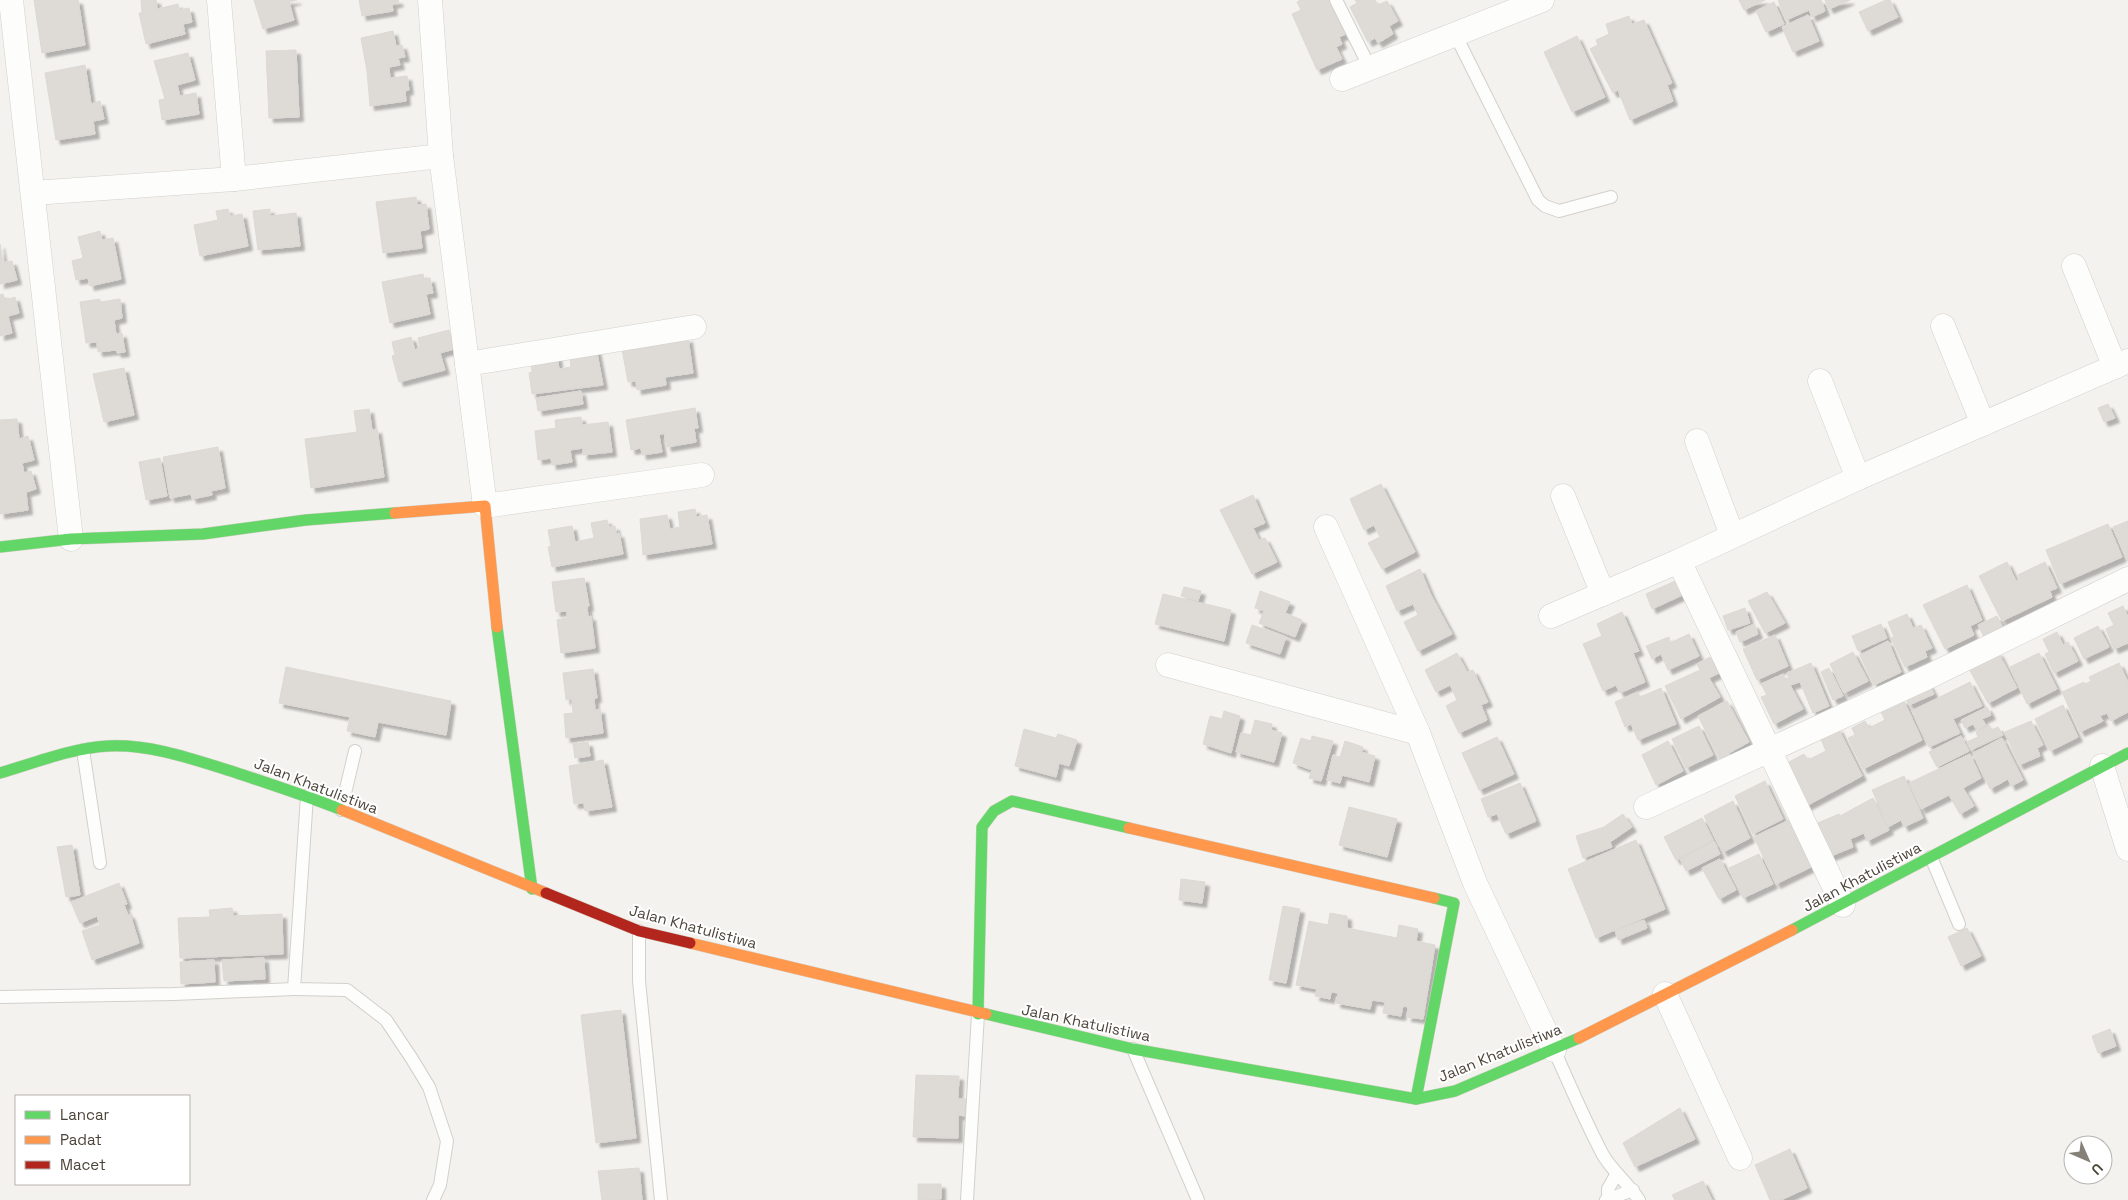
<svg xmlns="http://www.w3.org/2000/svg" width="2128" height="1200" font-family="'Space Grotesk',sans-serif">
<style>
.building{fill:#dedbd6;stroke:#dcd9d4;filter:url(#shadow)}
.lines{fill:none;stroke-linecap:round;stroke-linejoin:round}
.lane-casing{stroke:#d2d0cb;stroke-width:14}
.street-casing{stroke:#d2d0cb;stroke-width:25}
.fast-casing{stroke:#d3cfc5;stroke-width:12}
.slow-casing{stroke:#d3cfc5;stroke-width:12}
.jam-casing{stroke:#d3cfc5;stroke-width:12}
.lane{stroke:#fdfdfc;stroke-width:12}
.street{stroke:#fdfdfc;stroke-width:24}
.fast{stroke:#63d668;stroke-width:11}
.slow{stroke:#ff974d;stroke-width:11}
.jam{stroke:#b3261e;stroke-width:11}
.labels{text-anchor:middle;stroke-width:4;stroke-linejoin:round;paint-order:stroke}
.street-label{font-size:15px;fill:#4b4439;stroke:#fff}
</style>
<defs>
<filter id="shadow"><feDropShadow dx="4.5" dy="4.5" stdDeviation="1" flood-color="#0004"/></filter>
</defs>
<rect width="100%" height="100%" fill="#f4f2ee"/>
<!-- building -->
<g class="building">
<path d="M34,0H78L85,45L42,53Z"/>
<path d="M141,0H156L157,9L178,4L179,10L189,8L192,22L183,24L185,34L146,44L139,13H142Z"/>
<path d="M254,0H297L289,2L294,20L263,29Z"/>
<path d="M359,0H398L399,2L392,4L393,11L362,16Z"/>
<path d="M1301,0H1329L1346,34L1339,37L1342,44L1336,47L1342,59L1317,70L1292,14L1301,10L1297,2Z"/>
<path d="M1355,0H1375L1378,5L1387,1L1398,21L1389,26L1393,34L1378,43L1375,38L1368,42L1350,7L1357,3Z"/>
<path d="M1739,0H1765L1744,10Z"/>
<path d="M1778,0H1821L1825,11L1812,17L1809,10L1786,20Z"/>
<path d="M1825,0H1850L1829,9Z"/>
<path d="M1886,0H1890L1898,17L1868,31L1859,12Z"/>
<path d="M1774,2L1784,24L1766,32L1756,11Z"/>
<path d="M1808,15L1819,41L1793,52L1782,27Z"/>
<path d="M1629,16L1632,24L1644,20L1672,83L1667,85L1673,101L1630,120L1618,90L1613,93L1590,49L1598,45L1596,40L1609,34L1606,24Z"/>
<path d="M393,31L396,46L402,45L405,57L398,58L400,65L389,67L390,78L407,76L409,90L405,91L406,101L370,106L367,71L361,38Z"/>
<path d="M1577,36L1605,97L1572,112L1544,52Z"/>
<path d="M296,50L299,117L269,118L266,51Z"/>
<path d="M188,53L195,80L177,85L180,96L196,93L199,114L162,120L159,100L165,99L154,61Z"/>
<path d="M85,65L91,104L100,101L104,119L93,121L95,134L56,140L45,73Z"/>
<path d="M416,197L417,205L426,204L429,229L420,231L422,248L383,253L376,202Z"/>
<path d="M228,209L230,216L242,214L248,246L200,256L194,225L218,220L216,211Z"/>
<path d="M270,209V216L296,213L300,246L258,250L253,211Z"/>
<path d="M100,231L102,240L113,238L121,279L90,286L88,278L76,280L72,261L83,258L78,237Z"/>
<path d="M0,244L3,263L12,261L17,280L0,284Z"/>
<path d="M423,274L424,280L430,278L433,293L426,294L430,314L390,323L382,282Z"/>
<path d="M3,294L5,300L15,297L19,313L8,316L12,333L0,336V295Z"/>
<path d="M100,299V302L120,299L122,318L114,320L116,334L122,333L125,352L117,353L116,350L98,352L97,342L86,343L80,302Z"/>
<path d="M449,330L454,349L440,353L445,370L399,382L392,356L395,355L392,342L411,337L415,350L420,348L418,338Z"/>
<path d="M688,338L693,373L665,377L666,385L637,390L636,381L628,382L622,349Z"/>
<path d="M596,348L603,385L532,394L529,373L532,372L531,359L557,355L559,369L571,367L569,352Z"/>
<path d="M124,368L134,415L104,422L93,374Z"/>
<path d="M581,391L583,404L538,411L536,398Z"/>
<path d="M2108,404L2115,418L2104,422L2098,408Z"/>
<path d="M695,408L698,428H694L696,442L667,447L664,433L659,435L662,452L642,455L641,448L631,450L626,420Z"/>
<path d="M369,409L372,430L377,429L384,477L311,488L305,439L357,432L354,411Z"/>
<path d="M581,417L582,425L608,422L612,452L583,455V448L570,450L572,462L552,465L551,458L538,460L535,431L556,428L555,420Z"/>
<path d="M17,419L19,439L28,436L34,460L22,463L24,473L31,471L36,489L26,492L28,510L0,514V420Z"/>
<path d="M218,447L225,488L211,491L212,495L192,499L191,494L170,498L163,457Z"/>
<path d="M160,458L167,496L146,500L139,462Z"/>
<path d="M1381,484L1415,552L1382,569L1368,543L1380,537L1374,525L1364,530L1350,499Z"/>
<path d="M1253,495L1265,523L1253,528L1259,540L1265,538L1277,562L1252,574L1220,510Z"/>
<path d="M695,509L696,517L707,515L712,544L643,555L640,519L667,515L670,529L680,527L678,512Z"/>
<path d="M607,520L609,527L615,526L616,534L619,533L623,554L552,567L548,547L551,546L548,530L572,526L575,542L594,538L591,523Z"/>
<path d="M2128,521V561L2113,527Z"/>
<path d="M2108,524L2122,557L2060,584L2046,550Z"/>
<path d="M2007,562L2016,581L2020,579L2018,575L2045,562L2057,588L2050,591L2052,597L2002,621L1979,576Z"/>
<path d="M1420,569L1431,595L1452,634L1418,651L1404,622L1418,615L1413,604L1397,611L1386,586Z"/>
<path d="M584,578L589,606L587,607L588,617L591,616L595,648L561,653L557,620L567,618V611L556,612L552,582Z"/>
<path d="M1682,578L1689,592L1652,609L1646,594Z"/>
<path d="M1967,585L1982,620L1970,626L1974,635L1945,649L1923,605Z"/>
<path d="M1184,587L1201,591L1198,601L1181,596Z"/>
<path d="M1260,591L1290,602L1285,613L1302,620L1295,637L1259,623L1264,611L1255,608Z"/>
<path d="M1767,592L1785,623L1765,633L1748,601Z"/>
<path d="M1163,594L1231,610L1224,641L1155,624Z"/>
<path d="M2123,606L2128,617V643L2114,649L2106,629L2114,625L2108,613Z"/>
<path d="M1745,608L1750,623L1728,630L1723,616Z"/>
<path d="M1622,612L1639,651L1633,653L1645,682L1620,693L1616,685L1603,691L1583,644L1602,636L1597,624Z"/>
<path d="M1907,614L1913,628L1921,625L1932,648L1925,651L1927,657L1905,667L1891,638L1894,637L1888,622Z"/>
<path d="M1997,616L2005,632L1986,641L1978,625Z"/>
<path d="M1754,624L1758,634L1740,642L1736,632Z"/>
<path d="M1881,624L1887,638L1858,651L1852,636Z"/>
<path d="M1252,625L1286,637L1280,654L1246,643Z"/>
<path d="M2098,626L2109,647L2084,659L2074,638Z"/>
<path d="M2057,632L2063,645L2068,642L2078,661L2054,673L2045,654L2049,652L2043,639Z"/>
<path d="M1689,634L1699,656L1668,670L1661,654L1652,659L1646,646L1669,637L1670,643Z"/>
<path d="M1775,635L1788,666L1757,680L1743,649Z"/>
<path d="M1888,641L1901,672L1874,685L1860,655Z"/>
<path d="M1853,652L1868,681L1844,693L1830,664Z"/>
<path d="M1998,652L2017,688L1988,703L1968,667Z"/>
<path d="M1457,653L1467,672L1473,670L1488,702L1481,705L1487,720L1459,733L1446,706L1457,700L1450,685L1436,692L1425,670Z"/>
<path d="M2039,653L2057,689L2027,704L2010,667Z"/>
<path d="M1710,657L1719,673L1709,678L1720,697L1681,719L1665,686L1700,670L1697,664Z"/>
<path d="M1811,663L1829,706L1813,713L1800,682L1790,685L1803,709L1774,724L1761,697L1767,695L1761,684L1783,674L1785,680L1789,678L1787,673Z"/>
<path d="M2119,663L2128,682V712L2111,721L2107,713L2100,716L2103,721L2080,732L2062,692L2084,682L2085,684L2091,681L2089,677Z"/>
<path d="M286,667L451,701L446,735L378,722L375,737L347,731L350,717L279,703Z"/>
<path d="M1829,668L1843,696L1833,700L1821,672Z"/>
<path d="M593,669L597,698H594L595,710L600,709L603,733L566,738L564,714L573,713L572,699L566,700L563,673Z"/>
<path d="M1970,682L1982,706L1953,719L1960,733L1929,747L1912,711Z"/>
<path d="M1928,683L1934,694L1909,705L1904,694Z"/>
<path d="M1661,688L1676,724L1638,740L1631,724L1625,727L1615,702L1638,692L1640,697Z"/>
<path d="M1903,699L1922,740L1863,769L1848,738L1855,735L1852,728L1865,721L1869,728L1885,720L1880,710Z"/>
<path d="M1727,701L1749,742L1729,753L1732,760L1723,765L1698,716Z"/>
<path d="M2063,705L2078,737L2050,751L2035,719Z"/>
<path d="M1987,707L1991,715L1982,719L1986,725L1977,730L1973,724L1965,728L1961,720Z"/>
<path d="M1224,711L1240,716L1231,753L1203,744L1210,716L1222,719Z"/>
<path d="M1255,720L1272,724L1271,730L1282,733L1274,762L1236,752L1241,733L1251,735Z"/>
<path d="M2031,721L2043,745L2037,748L2040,756L2019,765L2005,732Z"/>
<path d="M1989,725L1992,730L1998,727L2003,735L1971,750L1967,742L1978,737L1976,732Z"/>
<path d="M1699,726L1713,755L1686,768L1672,739Z"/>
<path d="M1838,728L1862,776L1806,806L1788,771L1792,769L1789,762L1804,754L1808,760L1826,751L1820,737Z"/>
<path d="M1024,729L1056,738L1058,734L1077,740L1069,766L1059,763L1056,777L1015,766Z"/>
<path d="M1312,736L1333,741L1321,781L1309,778L1312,770L1293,763L1301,738L1311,741Z"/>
<path d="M1961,736L1969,751L1937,767L1929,752Z"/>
<path d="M1497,737L1514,774L1479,790L1462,753Z"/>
<path d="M2002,738L2023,780L2011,786L2008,779L1990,789L1973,753Z"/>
<path d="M1345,741L1363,747L1361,752L1375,756L1369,782L1342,775L1340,783L1327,780L1333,755L1340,757Z"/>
<path d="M1668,741L1683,771L1656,785L1642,755Z"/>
<path d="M588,742L590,756L575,758L573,744Z"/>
<path d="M1970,754L1981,778L1963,788L1974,806L1960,814L1949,795L1921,809L1909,783Z"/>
<path d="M603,760L612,807L585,811L584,803L574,804L569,766Z"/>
<path d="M1904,776L1923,818L1904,827L1901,820L1888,827L1872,790Z"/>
<path d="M1765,781L1783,819L1753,834L1735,796Z"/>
<path d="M1520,783L1536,821L1506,834L1497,814L1488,817L1481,799Z"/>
<path d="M1873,798L1889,830L1867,841L1864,833L1850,839L1853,847L1826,858L1813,825L1839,814L1840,816Z"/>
<path d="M1733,801L1750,838L1723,852L1704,816Z"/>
<path d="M1349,807L1397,819L1387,857L1339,845Z"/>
<path d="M1623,814L1632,827L1610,842L1612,847L1583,858L1576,836L1604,827Z"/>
<path d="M1702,818L1713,840L1676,860L1664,837Z"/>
<path d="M1789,820L1811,867L1776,884L1754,837Z"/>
<path d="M1636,840L1665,909L1596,938L1568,869Z"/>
<path d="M1714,841L1720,854L1686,871L1680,859Z"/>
<path d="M72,845L80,895L66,897L57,847Z"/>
<path d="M1759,854L1773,884L1743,898L1729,868Z"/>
<path d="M1720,859L1736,890L1719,899L1702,868Z"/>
<path d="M1181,879L1205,882L1202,903L1179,900Z"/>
<path d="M119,883L127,904L124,905L128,915L130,914L139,943L92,960L82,931L100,925L97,916L80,923L71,902Z"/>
<path d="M1283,906L1300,909L1286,983L1269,980Z"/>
<path d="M232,908L233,916L282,914L283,954L180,958L178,918L210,917L209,910Z"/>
<path d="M1330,913L1347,916V928L1397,938L1399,925L1418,929L1416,941L1435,945L1423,1019L1407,1017L1408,1007L1403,1006L1401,1016L1383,1013L1385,1002L1372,1000L1370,1009L1336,1003L1338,993L1331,992L1330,999L1315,996L1317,989L1296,985L1309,921L1328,925Z"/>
<path d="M1644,920L1647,928L1618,940L1615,931Z"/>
<path d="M1967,928L1981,956L1961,966L1948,937Z"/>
<path d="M264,958L265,979L224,981L222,960Z"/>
<path d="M214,960L215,982L181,984L180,962Z"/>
<path d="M621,1010L636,1138L596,1143L581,1015Z"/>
<path d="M2110,1029L2116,1046L2098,1053L2092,1036Z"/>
<path d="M916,1075L959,1076L958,1099H967L966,1116L958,1115V1138L913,1137Z"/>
<path d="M1680,1108L1695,1139L1635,1167L1623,1143Z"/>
<path d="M1790,1149L1807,1188L1781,1200H1770L1755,1165Z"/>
<path d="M639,1168L642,1200H602L598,1171Z"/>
<path d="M1703,1181L1712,1200H1675L1672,1195Z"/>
<path d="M918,1184H941V1199L918,1200Z"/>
</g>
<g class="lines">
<defs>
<g id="lane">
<path d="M1336,0L1370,68"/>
<path d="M1455,34L1538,200L1545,206L1559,211L1611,197"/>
<path d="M83,750L100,863"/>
<path d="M307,796L294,989L347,990L386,1020L412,1059L429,1087L447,1141L440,1185L433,1200"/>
<path d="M341,810L355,751"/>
<path d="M1931,857L1959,924"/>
<path d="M639,931V981L661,1200"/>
<path d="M0,997L174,994L294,989"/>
<path d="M1133,1049L1198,1200"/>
<path d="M1554,1050C1570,1085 1585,1121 1603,1155C1613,1172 1628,1183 1639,1200"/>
<path d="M967,1200L978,1014"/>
<path d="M1606,1200L1633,1190"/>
<path d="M1608,1200V1189L1616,1175"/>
</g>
<g id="street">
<path d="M11,0L71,539"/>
<path d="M219,0L234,179"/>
<path d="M430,0L441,156L485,506L702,475"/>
<path d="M1342,79L1542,0"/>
<path d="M33,193L234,179L441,156"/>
<path d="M2074,266L2115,367"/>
<path d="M1943,326L1983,424"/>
<path d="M467,364L694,327"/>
<path d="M1820,381L1858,478"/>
<path d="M1697,441L1732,535"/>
<path d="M1563,496L1603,594"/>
<path d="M1326,527L1418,733L1475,883L1554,1050"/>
<path d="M1679,561L1843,905"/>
<path d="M1551,616L1679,561L1858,478L2128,361"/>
<path d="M1168,665L1418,733"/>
<path d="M2102,766L2128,849"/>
<path d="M1646,807L1930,676L2128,579"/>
<path d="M1665,994L1740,1158"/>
</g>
<g id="fast">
<path d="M0,547L71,539L203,534L306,520L395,513"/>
<path d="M497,627L532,889"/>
<path d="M0,773C34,763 72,748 108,746C152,744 192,759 234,772C270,784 307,796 342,810"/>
<path d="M1792,930L2128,753"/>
<path d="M978,1014L982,827L994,811L1012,801L1129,828"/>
<path d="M986,1014L1133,1049L1416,1099L1455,1091L1579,1038"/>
<path d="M1416,1099L1454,903L1434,898"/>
</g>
<g id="slow">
<path d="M395,513L485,506L497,627"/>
<path d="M342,810L546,893"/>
<path d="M1129,828L1434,898"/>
<path d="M690,943L986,1014"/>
<path d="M1579,1038L1792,930"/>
</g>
<path id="jam" d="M546,893L639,931L690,943"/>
</defs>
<!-- lane casing -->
<use href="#lane" class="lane-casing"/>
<!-- street casing -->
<use href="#street" class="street-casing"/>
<!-- fast casing -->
<use href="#fast" class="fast-casing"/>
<!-- slow casing -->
<use href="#slow" class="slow-casing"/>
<!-- jam casing -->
<use href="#jam" class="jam-casing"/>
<!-- lane -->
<use href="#lane" class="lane"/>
<!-- street -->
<use href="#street" class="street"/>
<!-- fast -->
<use href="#fast" class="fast"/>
<!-- slow -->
<use href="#slow" class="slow"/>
<!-- jam -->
<use href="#jam" class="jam"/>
</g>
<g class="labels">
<!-- street labels -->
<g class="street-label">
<text transform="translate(316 786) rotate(21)" y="5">Jalan Khatulistiwa</text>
<text transform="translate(1862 877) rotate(-28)" y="5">Jalan Khatulistiwa</text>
<text transform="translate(693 927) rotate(15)" y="5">Jalan Khatulistiwa</text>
<text transform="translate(1086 1023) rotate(12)" y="5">Jalan Khatulistiwa</text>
<text transform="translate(1500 1053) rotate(-22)" y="5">Jalan Khatulistiwa</text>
</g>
</g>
<!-- legend -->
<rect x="15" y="1095" width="175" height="90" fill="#ffffff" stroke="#b7b4b0"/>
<rect x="25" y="1111" width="25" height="8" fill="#63d668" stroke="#b7b4b0"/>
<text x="60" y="1120" font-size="15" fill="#4b4439">Lancar</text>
<rect x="25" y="1136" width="25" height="8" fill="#ff974d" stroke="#b7b4b0"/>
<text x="60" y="1145" font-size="15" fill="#4b4439">Padat</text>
<rect x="25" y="1161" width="25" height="8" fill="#b3261e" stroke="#b7b4b0"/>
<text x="60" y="1170" font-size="15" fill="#4b4439">Macet</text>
<!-- north arrow -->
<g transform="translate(2088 1160) rotate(135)"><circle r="24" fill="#ffffff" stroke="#b7b4b0"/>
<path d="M0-4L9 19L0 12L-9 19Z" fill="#868178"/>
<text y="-8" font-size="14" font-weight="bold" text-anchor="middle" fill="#4b4439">U</text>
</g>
</svg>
